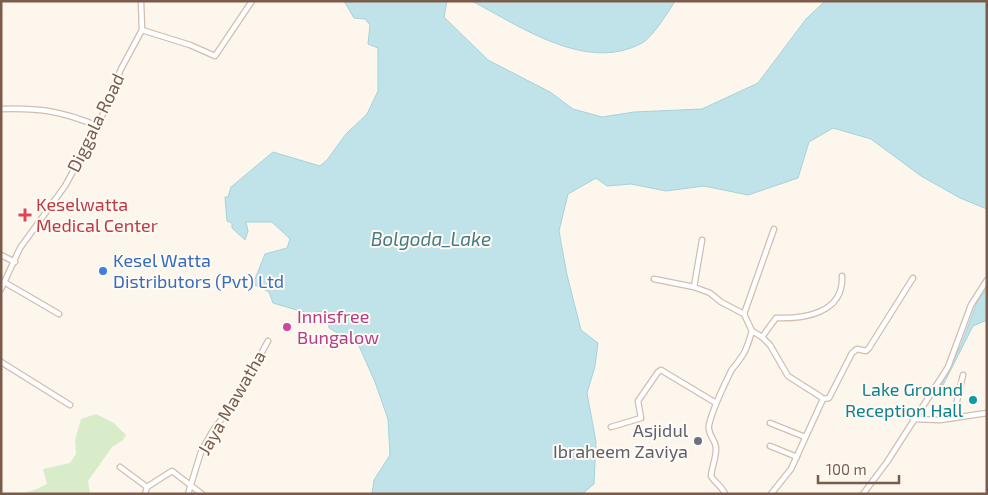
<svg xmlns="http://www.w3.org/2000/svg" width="988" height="495" font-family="'Exo 2',sans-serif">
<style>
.green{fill:#d8ecc9}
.water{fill:#bfe3e8;stroke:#a5d3da}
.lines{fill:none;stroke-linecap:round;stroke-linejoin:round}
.street-casing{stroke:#d1beb0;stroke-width:7}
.street{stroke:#fff;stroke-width:4.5}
.health-dot{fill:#e0444e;stroke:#fffaf3;stroke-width:2}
.shop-dot{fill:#3f7fe0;stroke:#fffaf3;stroke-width:2}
.hotel-dot{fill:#d1479c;stroke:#fffaf3;stroke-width:2}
.culture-dot{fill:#0f9aa8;stroke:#fffaf3;stroke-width:2}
.worship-dot{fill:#6b7280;stroke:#fffaf3;stroke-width:2}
.labels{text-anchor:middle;stroke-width:4;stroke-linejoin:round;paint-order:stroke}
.street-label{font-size:18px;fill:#7a5c4d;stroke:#fffaf3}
.health-label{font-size:18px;fill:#be3a42;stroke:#fffaf3;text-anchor:start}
.shop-label{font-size:18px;fill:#366cbe;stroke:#fffaf3;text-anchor:start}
.hotel-label{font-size:18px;fill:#b23c85;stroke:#fffaf3;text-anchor:start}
.culture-label{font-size:18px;fill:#0d838f;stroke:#fffaf3;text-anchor:end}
.worship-label{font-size:18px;fill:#5b616d;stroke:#fffaf3;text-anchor:end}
.water-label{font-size:19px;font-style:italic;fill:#437c86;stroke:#fffaf3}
</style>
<rect width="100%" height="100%" fill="#fdf6ec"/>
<!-- green -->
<path class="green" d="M96,414L114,423L126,435L123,440L112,447L88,481L90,494H21L37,489L47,484L43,469L70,463L76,454L75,440L81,419Z"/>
<!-- water -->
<g class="water">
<path d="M344,1H447L444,17L488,60L550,92L573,109L602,117L634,112L702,109L758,83L806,19L825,1H987V209L960,198L921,176L871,139L833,128L809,142L798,178L748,195L704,186L666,191L631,184L607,186L596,178L568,194L559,231L567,275L581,330L598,343L595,366L587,393L596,442L594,484L582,494H372L374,480L390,455L388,419L375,382L359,346L329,328L328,315L320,311L310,314L273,303L269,292L253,284L265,254L287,248L290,239L272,222H246L248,231L245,240L232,228V223L227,221L225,197H228L231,187L273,152L320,166L327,160L346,134L367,114L378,91V48L368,44L370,25L365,19L354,18Z"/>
<path d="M472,1H675C669,11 652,38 642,43C587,73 521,27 472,1Z"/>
<path d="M987,288V320L973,326L940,391L938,390L961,345L977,302Z"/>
</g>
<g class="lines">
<defs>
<g id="street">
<path d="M142,30L190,45L215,56L252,1"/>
<path d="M1,109C41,108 61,111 98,126"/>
<path d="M702,240L694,287L710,293L721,302L744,314L752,331L762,337L770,345L788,376L821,397L823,399L791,469L771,494"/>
<path d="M1,255L15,262"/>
<path d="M654,279L694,287"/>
<path d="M4,282L59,314"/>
<path d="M1,289L20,248L65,186L98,126L121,69L142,30L141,1"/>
<path d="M744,314L774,229"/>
<path d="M762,337L776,318C805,319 844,313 842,276"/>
<path d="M1,362L70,405"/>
<path d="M823,399L829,398L852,353L857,349L866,351L869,348L913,278"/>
<path d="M953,418L963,375"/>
<path d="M913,419L940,420L987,413"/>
<path d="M770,423L805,437"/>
<path d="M611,427L641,418L638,401L658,372L661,370L716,403"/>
<path d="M770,446L797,457"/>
<path d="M120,467L147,487"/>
<path d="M145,494L147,487L172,471L202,494"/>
<path d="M188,494L201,452L212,432L237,398L268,341"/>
<path d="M725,494C722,486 715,483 711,476C712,467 716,458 716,449C716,439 707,435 709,425C713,407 723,388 731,371C734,366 737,364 740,359C747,351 749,340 752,331"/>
<path d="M863,494L887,462L943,375L948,367L971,305L987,280"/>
</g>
</defs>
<!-- street casing -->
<use href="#street" class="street-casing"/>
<!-- street -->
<use href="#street" class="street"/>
</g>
<!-- markers -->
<path class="health-dot" d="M22.5 207.5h5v5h5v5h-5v5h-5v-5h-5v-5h5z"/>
<circle class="shop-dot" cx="103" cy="271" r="5"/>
<circle class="hotel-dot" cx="287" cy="327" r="5"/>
<circle class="culture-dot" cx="973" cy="400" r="5"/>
<circle class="worship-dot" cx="698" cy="441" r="5"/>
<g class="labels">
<!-- street labels -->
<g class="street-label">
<text transform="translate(96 123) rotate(-64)" y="6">Diggala Road</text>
<text transform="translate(232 403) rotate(-60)" y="6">Jaya Mawatha</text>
</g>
<!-- health labels -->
<g class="health-label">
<text x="36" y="211">Keselwatta<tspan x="36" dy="21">Medical Center</tspan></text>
</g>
<!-- shop labels -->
<g class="shop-label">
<text x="113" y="267">Kesel Watta<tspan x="113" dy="21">Distributors (Pvt) Ltd</tspan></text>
</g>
<!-- hotel labels -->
<g class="hotel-label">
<text x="297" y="323">Innisfree<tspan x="297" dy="21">Bungalow</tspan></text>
</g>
<!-- culture labels -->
<g class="culture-label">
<text x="963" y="396">Lake Ground<tspan x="963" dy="21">Reception Hall</tspan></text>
</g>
<!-- worship labels -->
<g class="worship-label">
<text x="688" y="437">Asjidul<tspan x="688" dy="21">Ibraheem Zaviya</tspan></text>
</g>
<!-- water labels -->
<g class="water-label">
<text x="431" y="246">Bolgoda_Lake</text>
</g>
</g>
<!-- border -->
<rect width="988" height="495" fill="none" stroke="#7a5c4d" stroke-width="5"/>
<!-- scale -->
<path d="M818 475v8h81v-8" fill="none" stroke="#7a5c4d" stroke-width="2.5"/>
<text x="826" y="475" font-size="15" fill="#7a5c4d" stroke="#fffaf3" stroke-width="4" paint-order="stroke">100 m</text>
</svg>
